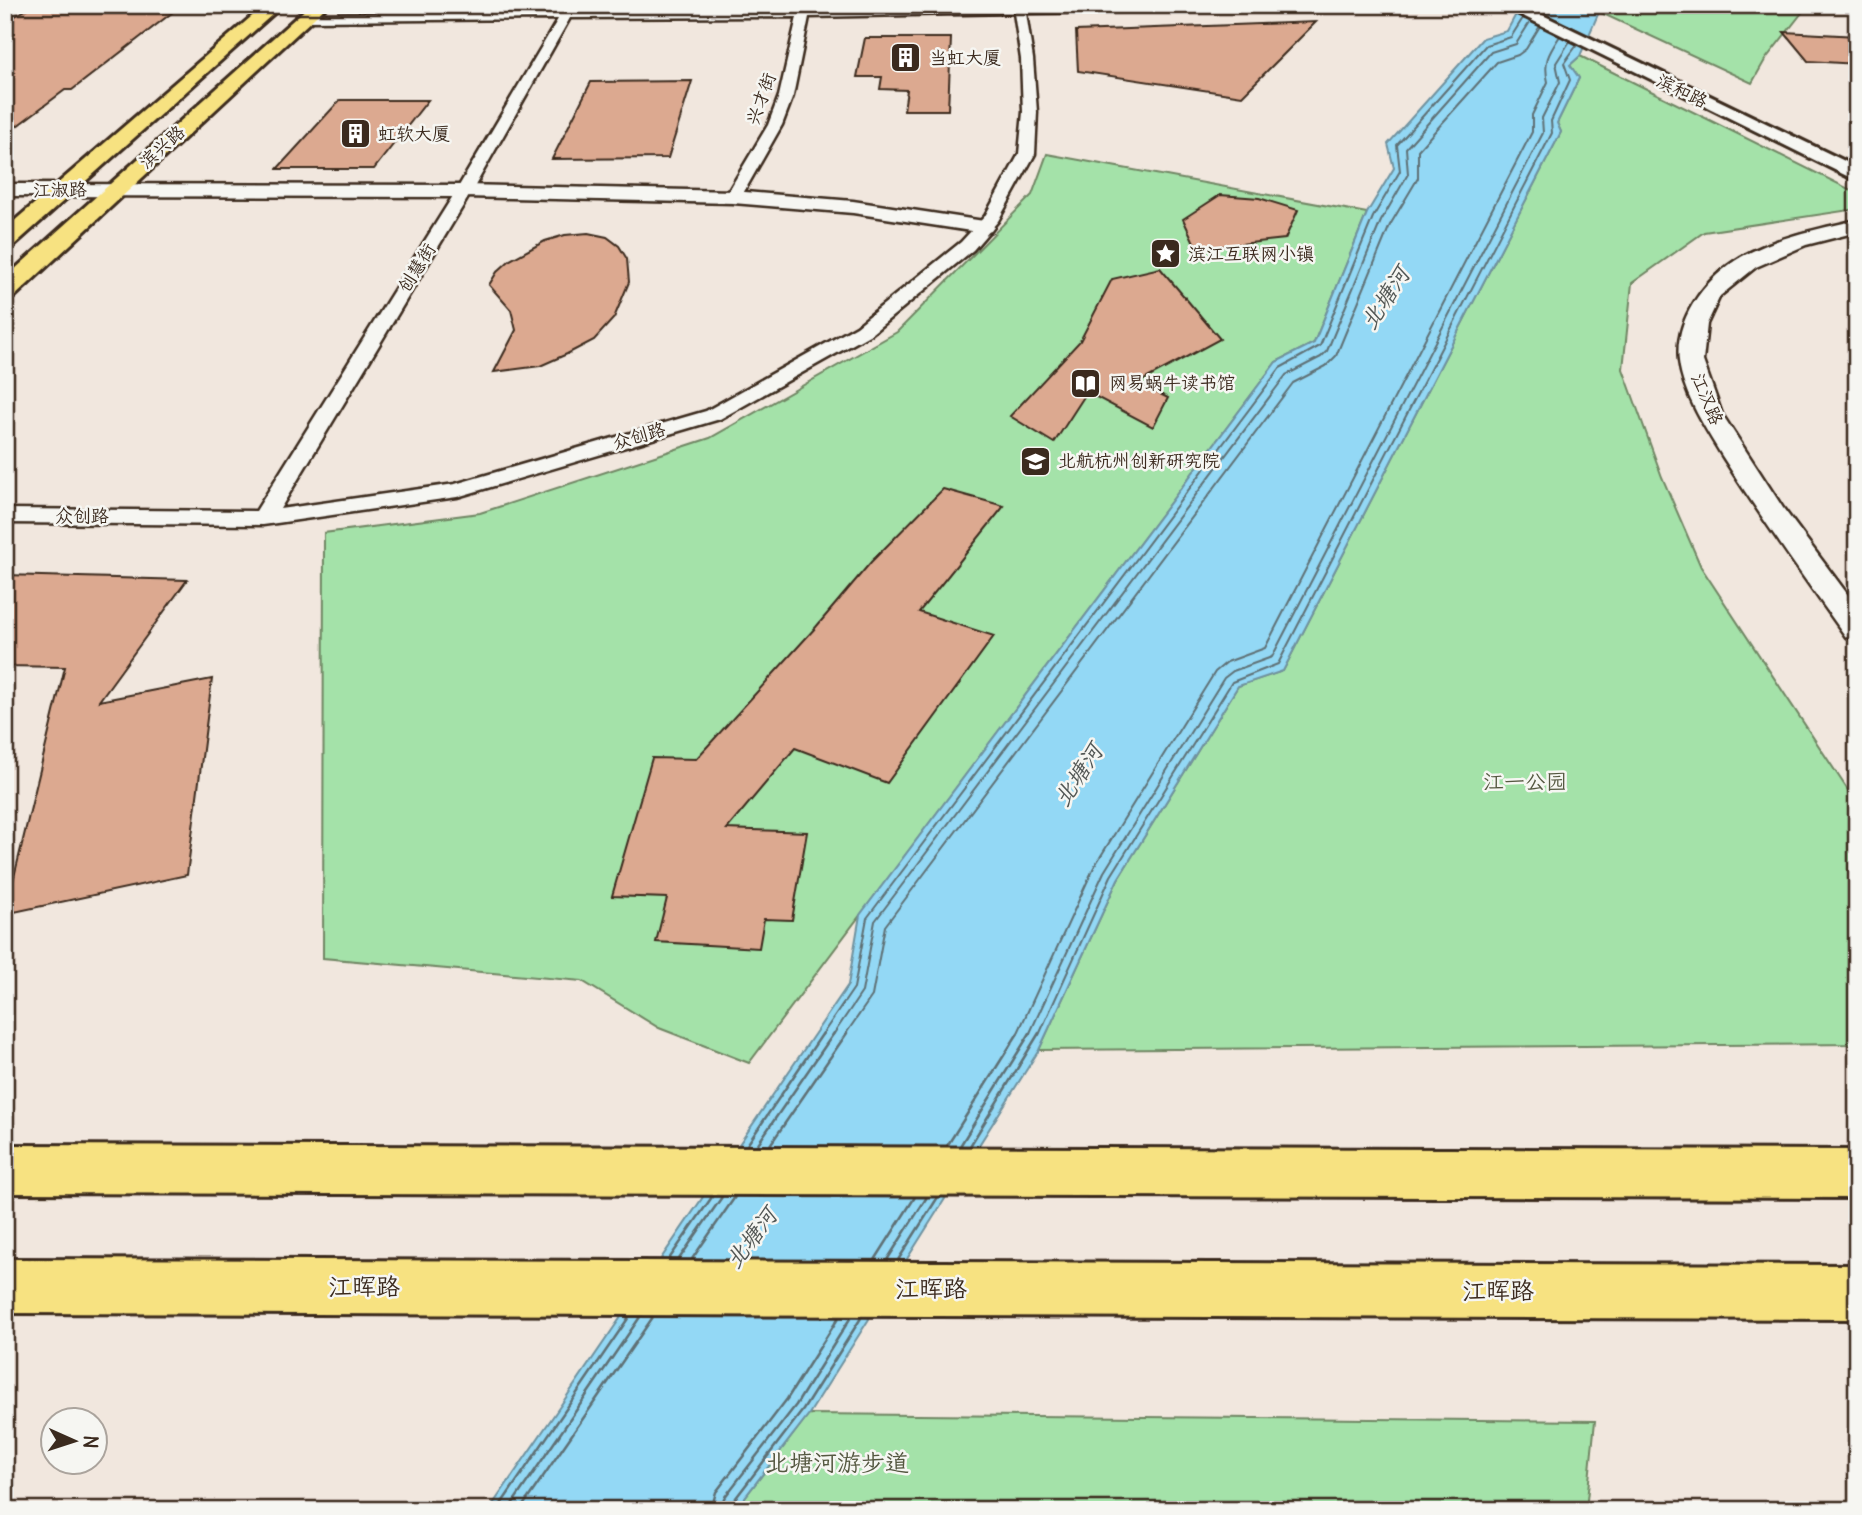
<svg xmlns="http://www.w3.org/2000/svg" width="1862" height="1515" font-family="Delius,'LXGW WenKai TC',sans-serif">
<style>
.green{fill:#a4e2a9;stroke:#708664;stroke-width:2}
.water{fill:#93d8f5;stroke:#70929f;stroke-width:2}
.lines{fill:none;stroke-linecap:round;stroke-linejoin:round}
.shore-far1{stroke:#5e7074;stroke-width:2}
.shore{stroke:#5e7074;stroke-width:2.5}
.building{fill:#dca990;stroke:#3b2a1e;stroke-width:2}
.minor-casing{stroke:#3b2a1e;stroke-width:5}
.tertiary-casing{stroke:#3b2a1e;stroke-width:5}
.secondary-casing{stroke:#3b2a1e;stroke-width:6}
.primary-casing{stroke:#3b2a1e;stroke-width:6}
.minor{fill:#f6f6f2;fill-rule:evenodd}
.tertiary{fill:#f6f6f2;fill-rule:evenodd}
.secondary{fill:#f6f6f2;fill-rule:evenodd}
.primary{fill:#f7e281;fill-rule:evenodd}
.labels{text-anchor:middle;stroke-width:5;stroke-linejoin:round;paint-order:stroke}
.far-poi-label{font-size:18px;fill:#3b2a1e;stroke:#f6f6f2;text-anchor:start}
.far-street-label{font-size:18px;fill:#3b2a1e;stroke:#f6f6f2}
.park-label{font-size:21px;fill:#555841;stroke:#f6f6f2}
.water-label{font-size:23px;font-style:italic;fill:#515654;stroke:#f6f6f2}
.near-street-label{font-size:24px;fill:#3b2a1e;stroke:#f6f6f2}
.near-park-label{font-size:24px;fill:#555841;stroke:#f6f6f2}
</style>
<rect width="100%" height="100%" fill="#f1e7de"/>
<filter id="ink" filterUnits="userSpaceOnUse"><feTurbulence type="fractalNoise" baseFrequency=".0143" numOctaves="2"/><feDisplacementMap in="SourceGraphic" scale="14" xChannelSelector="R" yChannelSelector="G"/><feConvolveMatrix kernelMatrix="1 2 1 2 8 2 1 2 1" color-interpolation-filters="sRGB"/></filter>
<g filter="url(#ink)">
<!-- green -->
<g class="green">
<path d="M1602,5H1808L1765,60L1752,83L1599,12Z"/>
<path d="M1580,56L1857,193V209L1704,232L1632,283L1623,369L1662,477L1701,567L1857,804V1044L1039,1050L1118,879L1238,686L1283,671L1561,132L1557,123L1579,78L1570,65Z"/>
<path d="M1047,154L1367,213L1314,343L1276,362L749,1063L659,1028L582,981L323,958L324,533L480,513L710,438L897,332L1032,195Z"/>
<path d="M809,1414L1595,1421L1586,1510H735Z"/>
</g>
<!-- water -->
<path class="water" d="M1521,5H1602L1580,56L1570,65L1579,78L1557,123L1561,132L1283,671L1238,686L1118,879L1039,1050L809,1414L735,1510H489L848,985L860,915L1276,362L1314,343L1367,213L1394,168L1388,144L1483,38L1507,31Z"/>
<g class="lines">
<!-- shore-far1 -->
<g class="shore-far1">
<path d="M822,1035L854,988L867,918L1280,368L1320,346L1373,217L1400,171L1397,145L1486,45L1511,37L1523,18"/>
<path d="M833,1035L862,992L875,921L1286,375L1321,357L1327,351L1381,221L1408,174L1406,148L1491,52L1516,44L1530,22"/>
<path d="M845,1035L872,996L885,926L1293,383L1326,366L1336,356L1390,225L1418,178V150L1497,62L1518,55L1526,49L1540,26"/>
<path d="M1017,1035L1094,867L1215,672L1227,662L1265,648L1532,132V115L1548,82C1543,61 1549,53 1560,36"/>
<path d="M1029,1035L1104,872L1224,678L1233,671L1272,657L1543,133L1542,118L1560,82L1556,63L1570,41"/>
<path d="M1039,1035L1111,876L1232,682L1278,664L1552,133L1551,121L1570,80L1564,63L1577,45"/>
</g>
<!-- shore -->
<g class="shore">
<path d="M747,1145L823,1033"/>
<path d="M757,1145L834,1033"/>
<path d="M770,1145L847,1033"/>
<path d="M947,1146L1018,1033"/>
<path d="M960,1146L1030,1033"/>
<path d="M970,1146L1039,1033"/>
<path d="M669,1259L712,1197"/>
<path d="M679,1259L722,1197"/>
<path d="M692,1259L735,1197"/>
<path d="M875,1260L915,1197"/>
<path d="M887,1260L927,1197"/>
<path d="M898,1260L938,1197"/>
<path d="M497,1510L629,1317"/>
<path d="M508,1510L640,1317"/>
<path d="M520,1510L653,1317"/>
<path d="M711,1510L716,1492L787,1399L839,1317"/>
<path d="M721,1510L724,1498L796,1405L851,1317"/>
<path d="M730,1510L732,1503L803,1410L861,1318"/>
</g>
</g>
<!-- building -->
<g class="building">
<path d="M34,5H182L72,90H65L5,135V22Z"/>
<path d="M1316,22L1242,96L1078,71L1076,31Z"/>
<path d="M1784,32L1857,36V64L1808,61Z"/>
<path d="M865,38H951L948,110H904L907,90L880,89L882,77H857Z"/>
<path d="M692,81L668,158L552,159L591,82Z"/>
<path d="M340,100H428L374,169H277Z"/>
<path d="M1220,195L1259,198L1298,210L1285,239L1197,249L1183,219Z"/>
<path d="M588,233L607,237L619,246L627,259L629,282L614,318L594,340L567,354L540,366L494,372L516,330L511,310L489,285L497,272L510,260L545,241L565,235Z"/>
<path d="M1160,268L1220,339L1138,383L1168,398L1153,427L1087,392L1054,443L1010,416L1080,341L1112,279Z"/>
<path d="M943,489L1004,506L919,612L994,636L887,783L795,748L727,829L807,832L792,920L764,919L759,948L656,942L667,898L612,896L652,758L696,759L816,627L871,562Z"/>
<path d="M5,575L187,580L99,701L212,679L187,875L5,914L65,667L5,666Z"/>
</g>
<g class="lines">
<defs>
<path id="minor" d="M799,5H811L810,9L1013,5H1307L1301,9L1026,13L1033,59L1037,112L1035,154L998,221L973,250L871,334L720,419L457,497L263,525L5,523V509L256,511L456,191L558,19L307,21L301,17L303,14L798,9ZM1014,13L1021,59L1023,112L1019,154L985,216L961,242L857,326L706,411L455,484L280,509L472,191L570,18L797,17L779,96L768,125L725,197L733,202L741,197L782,125L793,96L809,17Z"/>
<g id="tertiary">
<path d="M5,184L464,185L733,191L853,201L984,221L991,223L994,227L991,231L984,233L853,213L733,203L464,197L5,196Z"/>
<path d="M1857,220V232L1806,245L1756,267L1720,296L1707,324L1703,361L1722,414L1783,508L1857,607V640L1846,637C1805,579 1764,522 1726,462C1708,433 1683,395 1679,361C1674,318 1706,278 1741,257C1776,237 1818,229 1857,220Z"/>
</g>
<path id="secondary" d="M1501,5H1522L1857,167V181Z"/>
<g id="primary">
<path d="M265,5H283L13,246L5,248V229Z"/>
<path d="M310,5H328L14,297L5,299V278Z"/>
<path d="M5,1145L1857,1150V1198L5,1193Z"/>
<path d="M5,1259L1857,1265V1319L5,1313Z"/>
</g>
</defs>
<!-- minor casing -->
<use href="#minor" class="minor-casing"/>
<!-- tertiary casing -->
<use href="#tertiary" class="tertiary-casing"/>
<!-- secondary casing -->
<use href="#secondary" class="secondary-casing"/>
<!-- primary casing -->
<use href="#primary" class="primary-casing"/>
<!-- minor -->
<use href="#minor" class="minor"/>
<!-- tertiary -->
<use href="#tertiary" class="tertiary"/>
<!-- secondary -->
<use href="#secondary" class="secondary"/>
<!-- primary -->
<use href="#primary" class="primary"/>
</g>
</g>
<!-- icons -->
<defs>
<symbol id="building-square" viewBox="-11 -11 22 22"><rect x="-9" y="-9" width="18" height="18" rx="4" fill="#3b2a1e" stroke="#f6f6f2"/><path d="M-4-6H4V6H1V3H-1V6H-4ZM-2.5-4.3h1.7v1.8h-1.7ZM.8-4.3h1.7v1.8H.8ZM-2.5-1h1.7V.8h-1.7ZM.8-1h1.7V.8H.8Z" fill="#fff"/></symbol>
<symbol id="sight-square" viewBox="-11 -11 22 22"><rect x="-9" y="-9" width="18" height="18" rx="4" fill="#3b2a1e" stroke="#f6f6f2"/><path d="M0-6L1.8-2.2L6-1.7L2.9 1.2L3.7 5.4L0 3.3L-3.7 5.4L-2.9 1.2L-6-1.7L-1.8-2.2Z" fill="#fff"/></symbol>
<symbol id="library-square" viewBox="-11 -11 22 22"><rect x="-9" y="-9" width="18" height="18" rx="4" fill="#3b2a1e" stroke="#f6f6f2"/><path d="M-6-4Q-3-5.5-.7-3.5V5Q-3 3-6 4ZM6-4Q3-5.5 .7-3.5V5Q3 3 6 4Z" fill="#fff"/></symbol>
<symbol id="university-square" viewBox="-11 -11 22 22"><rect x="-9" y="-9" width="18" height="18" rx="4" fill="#3b2a1e" stroke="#f6f6f2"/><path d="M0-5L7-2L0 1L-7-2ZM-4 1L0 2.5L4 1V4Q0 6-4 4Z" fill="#fff"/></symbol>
</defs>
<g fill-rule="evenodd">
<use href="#building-square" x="888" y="40" width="35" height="35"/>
<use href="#building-square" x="338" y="116" width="35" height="35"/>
<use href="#sight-square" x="1148" y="236" width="35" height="35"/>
<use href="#library-square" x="1068" y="366" width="35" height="35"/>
<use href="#university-square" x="1018" y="444" width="35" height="35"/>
</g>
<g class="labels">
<!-- far-poi labels -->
<g class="far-poi-label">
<text x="929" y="64">当虹大厦</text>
<text x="378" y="140">虹软大厦</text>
<text x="1188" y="260">滨江互联网小镇</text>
<text x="1109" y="389">网易蜗牛读书馆</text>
<text x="1058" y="467">北航杭州创新研究院</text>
</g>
<!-- far-street labels -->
<g class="far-street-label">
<text transform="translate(1682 91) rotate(26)" y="6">滨和路</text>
<text transform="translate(761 99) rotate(-70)" y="6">兴才街</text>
<text transform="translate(162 147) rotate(-42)" y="6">滨兴路</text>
<text transform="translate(60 190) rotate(-1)" y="6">江淑路</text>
<text transform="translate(417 268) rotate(-58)" y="6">创慧街</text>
<text transform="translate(1707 399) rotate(67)" y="6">江汉路</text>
<text transform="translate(639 436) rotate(-16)" y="6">众创路</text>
<text x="82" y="522">众创路</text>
</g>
<!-- park labels -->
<g class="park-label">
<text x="1525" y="789">江一公园</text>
</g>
<!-- water labels -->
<g class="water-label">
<text transform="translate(1385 298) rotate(-57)" y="8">北塘河</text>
<text transform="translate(1078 775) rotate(-57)" y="8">北塘河</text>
<text transform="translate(751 1238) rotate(-53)" y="8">北塘河</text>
</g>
<!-- near-street labels -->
<g class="near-street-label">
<text x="364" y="1295">江晖路</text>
<text x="931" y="1297">江晖路</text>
<text x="1498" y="1299">江晖路</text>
</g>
<!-- near-park labels -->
<g class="near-park-label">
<text x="837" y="1471">北塘河游步道</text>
</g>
</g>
<!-- margin -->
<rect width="1862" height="1515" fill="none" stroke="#f6f6f2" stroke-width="28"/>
<rect x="14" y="14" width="1834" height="1487" fill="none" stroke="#3b2a1e" stroke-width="2.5" filter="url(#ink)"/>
<!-- north arrow -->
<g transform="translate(74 1441) rotate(93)"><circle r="33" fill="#f6f6f2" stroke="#aba49d" stroke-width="2"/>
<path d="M0-5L12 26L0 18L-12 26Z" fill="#3b2a1e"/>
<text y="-10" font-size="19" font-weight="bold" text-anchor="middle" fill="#3b2a1e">N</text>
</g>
</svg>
